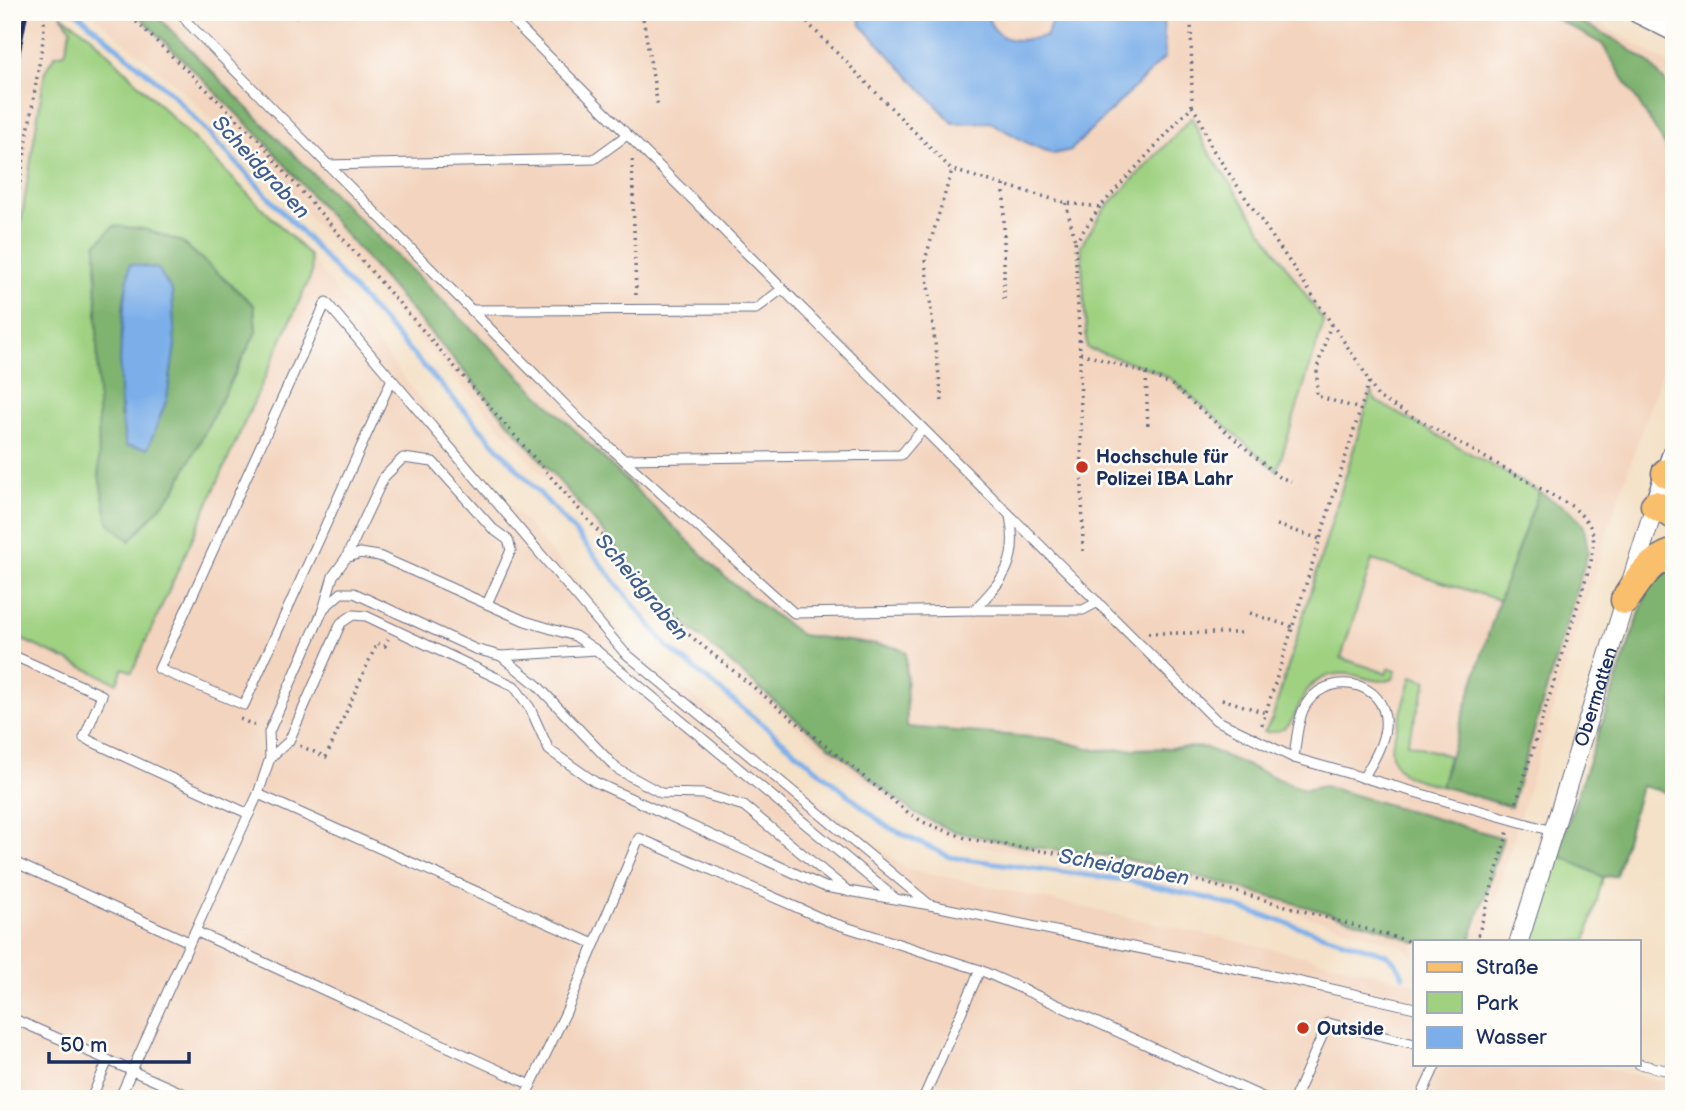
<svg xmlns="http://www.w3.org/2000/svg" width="1686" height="1111" font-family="'Balsamiq Sans',sans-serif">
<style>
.built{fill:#f3d4be}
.green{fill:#9fd181;stroke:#5d8070;stroke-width:2;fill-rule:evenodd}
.forest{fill:#7fb36f;stroke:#4d7166;stroke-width:2;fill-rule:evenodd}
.water{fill:#7cafe9;stroke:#4c6fa4;stroke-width:2}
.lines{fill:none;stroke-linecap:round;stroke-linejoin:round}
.stream{stroke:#7cafe9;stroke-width:5}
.service-casing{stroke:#676d83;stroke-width:11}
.minor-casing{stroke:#676d83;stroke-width:20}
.tertiary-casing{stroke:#676d83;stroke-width:24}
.primary-casing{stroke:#676d83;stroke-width:31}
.path{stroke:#676d83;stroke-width:3.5;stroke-dasharray:2 5;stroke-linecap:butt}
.service{stroke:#fff;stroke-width:9}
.minor{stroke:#fff;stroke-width:18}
.tertiary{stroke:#fff;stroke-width:21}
.primary{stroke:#f9bf6d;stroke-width:28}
.rail{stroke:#1b2f5e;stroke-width:5}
.poi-dot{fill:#c8321e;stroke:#fdfcf7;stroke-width:2.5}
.labels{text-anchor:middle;stroke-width:5;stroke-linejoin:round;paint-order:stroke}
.poi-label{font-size:19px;font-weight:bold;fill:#1b2f5e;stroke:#fdfcf7;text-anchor:start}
.street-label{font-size:19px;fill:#1b2f5e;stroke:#fdfcf7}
.water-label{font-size:21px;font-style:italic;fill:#3d5c8f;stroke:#fdfcf7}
</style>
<rect width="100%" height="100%" fill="#fdfcf7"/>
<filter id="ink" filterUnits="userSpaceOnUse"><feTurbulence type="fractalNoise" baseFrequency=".0143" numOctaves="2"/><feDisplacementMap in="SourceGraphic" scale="14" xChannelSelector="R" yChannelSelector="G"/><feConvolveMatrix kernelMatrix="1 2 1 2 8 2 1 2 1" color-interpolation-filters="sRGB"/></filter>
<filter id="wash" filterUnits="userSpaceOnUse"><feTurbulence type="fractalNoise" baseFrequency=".00686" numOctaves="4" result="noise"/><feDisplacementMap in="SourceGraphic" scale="28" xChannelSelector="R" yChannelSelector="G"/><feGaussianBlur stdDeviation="1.57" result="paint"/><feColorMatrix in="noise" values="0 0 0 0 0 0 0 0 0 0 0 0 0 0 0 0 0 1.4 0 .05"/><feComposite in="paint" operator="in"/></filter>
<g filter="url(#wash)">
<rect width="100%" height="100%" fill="#f4e1c7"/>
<!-- built -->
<g class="built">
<path d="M12,12H62L91,36L310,256L430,412L619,631L640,652L770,760L905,868L1277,950L1415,983V1064H1583L1674,1083V1099H12Z"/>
<path d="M89,12H1581L1666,62L1674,70V338L1616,505L1518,823L1484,941H1415V958L1403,946L1213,887L1138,869L964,844L919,826L685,638L502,429L297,204L178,87Z"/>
</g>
<!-- green -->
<g class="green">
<path d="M61,15L91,36L310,256L312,273L132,672L123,668L117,683L12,635V279L45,71L55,55L65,53L71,29ZM96,244L254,306L256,332L175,490L99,416Z"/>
<path d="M1192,117L1205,146L1324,322L1277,471L1170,378L1150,369L1087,348L1081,245L1103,211Z"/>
<path d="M1371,392L1376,401L1539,492L1499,600L1372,560L1341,658L1386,673L1388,668L1396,671L1393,679C1369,687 1353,665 1323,678C1289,693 1306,735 1264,732L1272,719Z"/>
<path d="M1412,676L1427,681L1407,743L1449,756L1441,786C1417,779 1393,779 1391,748Z"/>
<path d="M1557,854L1603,877L1586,941H1529Z"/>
</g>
<!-- forest -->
<g class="forest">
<path d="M135,12H153L295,156L726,578L801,635L895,647L906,652L907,727L1054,739L1096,750L1204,747L1304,790L1324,786L1503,838L1470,941L1415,942L1381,928L1186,873L1117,857L1024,846L952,831L914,813L795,719L676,616L267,144Z"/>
<path d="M1544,12H1562L1616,40L1648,62L1674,92V165L1665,145L1602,44Z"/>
<path d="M114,226L144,229L182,242L254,305L256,332L175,490L130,541L108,522L99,476L96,244ZM130,265L120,418L123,307Z"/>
<path d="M1539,492L1571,511L1584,526L1588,552L1511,807L1441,786L1499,600Z"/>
<path d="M1674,560V794L1641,786L1616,876L1603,877L1557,854L1654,571Z"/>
</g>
<!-- water -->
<g class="water">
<path d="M858,12H986C996,46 1018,42 1047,36L1052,18L1059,12H1158L1163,20L1165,57L1071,150L1054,154L1029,144L990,122L953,123L861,25Z"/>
<path d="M130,264L158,269L172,291L175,345L167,399L148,448L126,446C115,391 121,320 130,264Z"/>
</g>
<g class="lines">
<!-- stream -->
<path class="stream" d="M76,12L170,92L306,237L576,533L668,647L886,826L950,857L1131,881L1207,898L1385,954L1395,961L1403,976"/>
</g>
</g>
<g filter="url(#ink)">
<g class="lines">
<defs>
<g id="service">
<path d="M181,12L188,23L584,424L794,613L974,610C1004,579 1019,562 1010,516"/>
<path d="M504,12L1216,720L1294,758L1552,831"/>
<path d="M181,14L298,12"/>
<path d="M327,165L594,159L627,135"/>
<path d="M471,310L756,309L782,289"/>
<path d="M391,381L244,705L159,669L326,302L624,652L930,905"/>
<path d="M624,459L901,455L923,429"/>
<path d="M346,558L384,477L403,458L433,462L493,529L508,540L511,550L487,604"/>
<path d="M323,609L341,593H354L475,649L501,656L537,685L617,769L661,793L704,794L744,806L849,892"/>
<path d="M974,610H1083L1098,602"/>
<path d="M12,655L102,695L84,738L249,814"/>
<path d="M501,656L596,650L896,899"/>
<path d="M270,758L289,741L341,623L353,615L366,616L514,686L530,708L549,750L595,782L825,887L930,905L1292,980L1415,1008"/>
<path d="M1294,758C1296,743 1297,725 1303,710C1322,668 1390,678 1385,728C1383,744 1372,764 1363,778"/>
<path d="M258,794L594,944"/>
<path d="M12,861L189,942"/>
<path d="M195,931L258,794L270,758L269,732L323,610L333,576L346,558L360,553L379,556L525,621L575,636L596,650"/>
<path d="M12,1018L196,1099"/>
<path d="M1639,1064L1674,1072"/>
<path d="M91,1099L108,1060"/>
<path d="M119,1099L195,931L531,1085"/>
<path d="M524,1099L566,1012L639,838L830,922L980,970L1267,1099"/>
<path d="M923,1099L980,970"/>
<path d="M1294,1099L1328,1023L1415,1044"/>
<path d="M1420,1099L1436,1064"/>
</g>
<g id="minor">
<path id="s1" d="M1519,941L1655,505"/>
</g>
<g id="tertiary">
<path d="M1638,12L1674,30"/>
<path d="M1655,505L1674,452"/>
</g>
<g id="primary">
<path d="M1666,473L1674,477"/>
<path d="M1655,505L1674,515"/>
<path d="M1625,600C1638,580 1650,561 1674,553"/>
</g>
</defs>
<!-- service casing -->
<use href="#service" class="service-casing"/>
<!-- minor casing -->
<use href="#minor" class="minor-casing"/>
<!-- tertiary casing -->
<use href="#tertiary" class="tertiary-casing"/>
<!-- primary casing -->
<use href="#primary" class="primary-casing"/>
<!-- path -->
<g class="path">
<path d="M126,12L262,143L282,169L688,634L906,811L923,822L968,839L1160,870L1415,943"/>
<path d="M642,12L658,107"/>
<path d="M797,12L952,170L1066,203L1100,207L1192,106L1191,12"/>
<path d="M1192,106L1199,117L1211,147L1362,368L1369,382L1261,728"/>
<path d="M632,160L636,296"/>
<path d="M1004,185V301"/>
<path d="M1066,203L1075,241"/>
<path d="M12,231L43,40L45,12"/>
<path d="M1331,324L1317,368V396L1360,409"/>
<path d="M1080,353L1146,373L1148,430"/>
<path d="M1146,373L1172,385L1279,477L1291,481"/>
<path d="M1369,382L1378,397L1573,507C1595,528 1596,532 1591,562L1515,807"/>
<path d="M942,401L925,260L952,170"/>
<path d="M1277,525L1320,539"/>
<path d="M1083,551L1080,353L1075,243L1100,207"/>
<path d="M1250,613L1292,627"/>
<path d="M1148,633H1244"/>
<path d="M1222,699L1266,713"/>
<path d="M240,719L258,727"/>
<path d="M300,746L326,757L377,643L385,646L388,639"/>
<path d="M1474,941L1478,936L1508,831"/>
</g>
<!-- service -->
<use href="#service" class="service"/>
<!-- minor -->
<use href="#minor" class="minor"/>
<!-- tertiary -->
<use href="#tertiary" class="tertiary"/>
<!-- primary -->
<use href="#primary" class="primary"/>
<!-- rail -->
<g class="rail">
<path d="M12,17L13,12"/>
<path d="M12,85L26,12"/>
</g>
</g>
</g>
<!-- markers -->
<g class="poi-dot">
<circle cx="1082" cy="467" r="7"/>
<circle cx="1303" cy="1028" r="7"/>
</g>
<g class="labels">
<!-- poi labels -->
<g class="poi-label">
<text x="1096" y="463">Hochschule für<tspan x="1096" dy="22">Polizei IBA Lahr</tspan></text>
<text x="1317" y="1035">Outside</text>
</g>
<!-- street labels -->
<g class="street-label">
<text dy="7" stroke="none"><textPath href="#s1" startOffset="256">Obermatten</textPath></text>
</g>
<!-- water labels -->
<g class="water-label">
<text transform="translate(261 167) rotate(47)" y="7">Scheidgraben</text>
<text transform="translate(642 587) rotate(50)" y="7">Scheidgraben</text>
<text transform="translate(1124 867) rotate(10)" y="7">Scheidgraben</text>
</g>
</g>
<!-- margin -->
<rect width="1686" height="1111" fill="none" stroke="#fdfcf7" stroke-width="42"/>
<!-- legend -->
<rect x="1413" y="940" width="228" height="126" fill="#fdfcf7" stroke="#a3aaba" stroke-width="2"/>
<rect x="1427" y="962" width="35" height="10" fill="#f9bf6d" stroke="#a3aaba" stroke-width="2"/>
<text x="1476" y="974" font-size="21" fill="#1b2f5e">Straße</text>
<rect x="1427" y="992" width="35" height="21" fill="#9fd181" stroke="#a3aaba" stroke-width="2"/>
<text x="1476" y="1010" font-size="21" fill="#1b2f5e">Park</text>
<rect x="1427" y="1027" width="35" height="21" fill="#7cafe9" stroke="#a3aaba" stroke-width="2"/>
<text x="1476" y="1044" font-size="21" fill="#1b2f5e">Wasser</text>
<!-- scale -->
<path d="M49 1052v10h140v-10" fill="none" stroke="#1b2f5e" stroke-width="3.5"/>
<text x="60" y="1052" font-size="21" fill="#1b2f5e" stroke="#fdfcf7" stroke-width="5" paint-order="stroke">50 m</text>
</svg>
